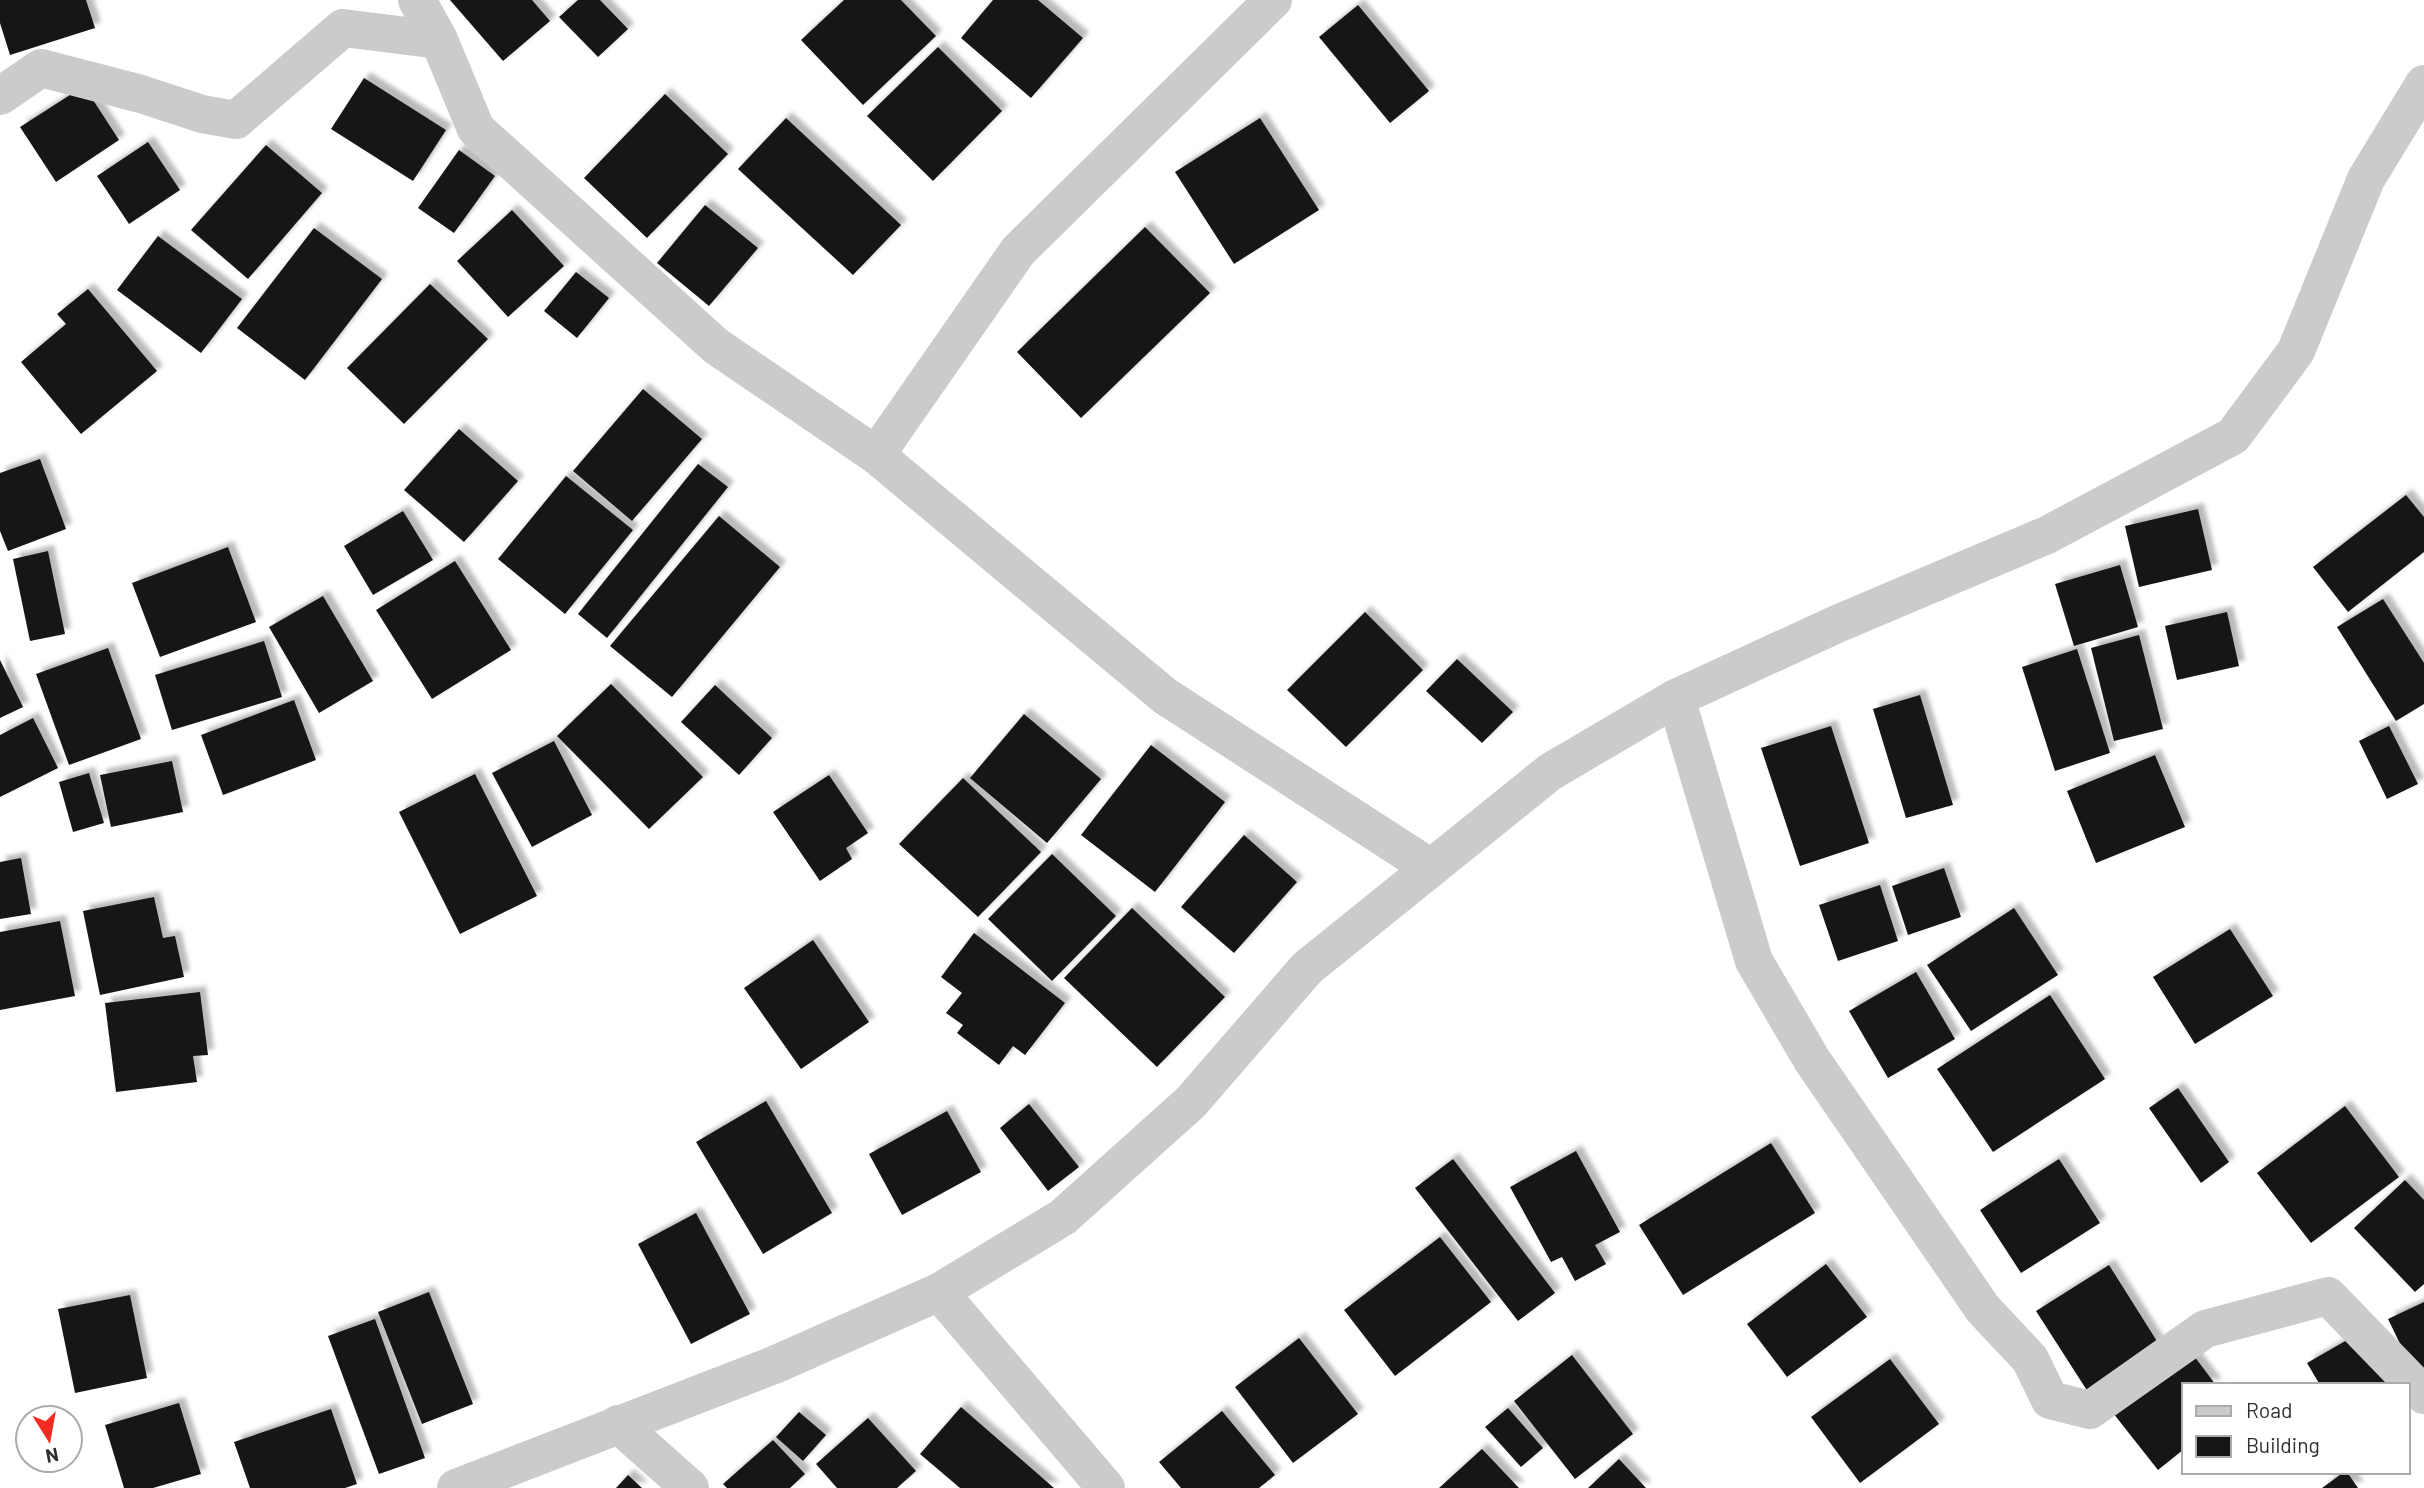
<svg xmlns="http://www.w3.org/2000/svg" width="2424" height="1488" font-family="Barlow,sans-serif">
<style>
.building{fill:#151515;filter:url(#shadow)}
.lines{fill:none;stroke-linecap:round;stroke-linejoin:round}
.street{stroke:#cbcbcb;stroke-width:38}
</style>
<defs>
<filter id="shadow"><feDropShadow dx="6" dy="-6" stdDeviation="2" flood-color="#0004"/></filter>
</defs>
<rect width="100%" height="100%" fill="#fff"/>
<!-- building -->
<g class="building">
<path d="M0,0H86L95,28L10,55L0,23Z"/>
<path d="M450,0H532L550,21L503,61Z"/>
<path d="M578,0H600L628,29L598,57L559,17Z"/>
<path d="M844,0H901L936,36L863,105L801,40Z"/>
<path d="M993,0H1038L1083,38L1031,98L961,38Z"/>
<path d="M1358,5L1429,91L1390,123L1319,37Z"/>
<path d="M938,47L1002,111L933,181L867,116Z"/>
<path d="M364,78L446,130L413,181L331,129Z"/>
<path d="M84,86L119,140L56,182L20,127Z"/>
<path d="M665,94L728,154L647,238L584,178Z"/>
<path d="M786,118L901,225L853,275L738,169Z"/>
<path d="M1260,118L1319,210L1234,264L1175,172Z"/>
<path d="M148,142L180,190L129,224L97,176Z"/>
<path d="M266,145L322,193L248,279L191,230Z"/>
<path d="M459,150L495,176L454,233L418,208Z"/>
<path d="M705,205L758,248L709,306L657,263Z"/>
<path d="M512,210L564,266L508,317L457,261Z"/>
<path d="M1145,227L1210,293L1081,418L1017,352Z"/>
<path d="M314,228L382,279L305,380L237,328Z"/>
<path d="M158,236L242,299L201,353L117,290Z"/>
<path d="M576,272L609,298L577,338L544,311Z"/>
<path d="M430,284L488,339L404,424L347,368Z"/>
<path d="M88,289L157,371L81,434L21,362L66,324L57,314Z"/>
<path d="M643,389L702,439L632,521L573,471Z"/>
<path d="M459,429L518,481L464,542L404,490Z"/>
<path d="M40,459L66,529L8,551L0,531V473Z"/>
<path d="M698,464L728,487L607,638L578,614Z"/>
<path d="M566,476L633,530L565,614L498,559Z"/>
<path d="M2406,495L2424,517V552L2348,612L2313,567Z"/>
<path d="M2198,509L2212,570L2139,587L2125,526Z"/>
<path d="M403,511L433,560L373,595L344,546Z"/>
<path d="M719,516L780,567L672,697L610,646Z"/>
<path d="M228,547L256,622L160,657L132,583Z"/>
<path d="M48,551L65,634L30,641L13,559Z"/>
<path d="M455,561L511,650L432,699L376,610Z"/>
<path d="M2120,565L2138,627L2074,646L2055,584Z"/>
<path d="M323,596L373,681L319,713L269,627Z"/>
<path d="M2383,599L2424,663V704L2396,721L2337,627Z"/>
<path d="M1365,612L1423,670L1346,747L1287,690Z"/>
<path d="M2227,612L2239,666L2177,680L2165,626Z"/>
<path d="M2139,635L2163,729L2114,741L2091,648Z"/>
<path d="M264,641L282,697L172,730L155,675Z"/>
<path d="M108,648L141,739L69,765L36,674Z"/>
<path d="M2077,649L2110,753L2055,771L2022,667Z"/>
<path d="M1457,659L1513,712L1482,743L1426,691Z"/>
<path d="M0,660L23,707L0,718Z"/>
<path d="M611,684L703,777L649,829L557,736Z"/>
<path d="M715,685L772,738L739,775L681,722Z"/>
<path d="M1920,695L1953,805L1906,818L1873,709Z"/>
<path d="M294,700L316,760L223,795L201,735Z"/>
<path d="M1024,714L1101,779L1047,843L970,778Z"/>
<path d="M33,718L58,768L0,797V735Z"/>
<path d="M1831,726L1869,843L1800,866L1761,748Z"/>
<path d="M2389,726L2418,784L2387,799L2359,741Z"/>
<path d="M554,741L592,815L532,847L492,773Z"/>
<path d="M1151,745L1225,802L1155,892L1081,835Z"/>
<path d="M2155,755L2185,827L2096,863L2067,791Z"/>
<path d="M172,761L183,812L111,827L100,775Z"/>
<path d="M89,773L104,823L73,832L59,782Z"/>
<path d="M475,774L537,896L460,934L399,812Z"/>
<path d="M829,775L868,833L846,848L852,859L820,881L773,812Z"/>
<path d="M963,778L1041,852L978,917L899,844Z"/>
<path d="M1244,835L1297,882L1234,953L1181,907Z"/>
<path d="M1052,854L1116,916L1052,981L988,919Z"/>
<path d="M21,858L31,914L0,919V862Z"/>
<path d="M1944,868L1961,917L1908,935L1892,886Z"/>
<path d="M1880,885L1898,941L1838,961L1819,905Z"/>
<path d="M154,897L163,938L175,936L184,977L100,995L83,911Z"/>
<path d="M1132,908L1225,997L1157,1067L1064,978Z"/>
<path d="M2014,908L2058,975L1971,1031L1927,965Z"/>
<path d="M60,921L75,996L0,1010V932Z"/>
<path d="M2230,929L2273,996L2195,1044L2153,977Z"/>
<path d="M974,933L1065,1003L1025,1055L1013,1046L999,1065L957,1033L963,1025L946,1013L962,993L941,977Z"/>
<path d="M813,940L869,1022L801,1069L744,988Z"/>
<path d="M1916,972L1955,1039L1888,1078L1849,1011Z"/>
<path d="M200,992L208,1055L193,1056L197,1082L116,1092L105,1003Z"/>
<path d="M2050,995L2105,1079L1993,1152L1937,1069Z"/>
<path d="M2178,1088L2229,1162L2201,1183L2149,1108Z"/>
<path d="M766,1101L832,1213L763,1254L696,1142Z"/>
<path d="M1029,1104L1079,1167L1048,1191L1000,1128Z"/>
<path d="M2345,1106L2399,1177L2311,1243L2257,1173Z"/>
<path d="M947,1111L981,1172L902,1215L869,1154Z"/>
<path d="M1771,1143L1815,1213L1683,1295L1639,1225Z"/>
<path d="M1576,1151L1620,1232L1595,1245L1606,1264L1575,1281L1562,1257L1551,1262L1510,1187Z"/>
<path d="M1453,1159L1555,1293L1518,1321L1415,1188Z"/>
<path d="M2059,1159L2100,1223L2021,1273L1980,1210Z"/>
<path d="M2405,1180L2424,1200V1284L2415,1292L2354,1228Z"/>
<path d="M696,1213L750,1314L691,1344L638,1244Z"/>
<path d="M1440,1237L1491,1302L1395,1376L1344,1310Z"/>
<path d="M1826,1264L1867,1317L1787,1377L1747,1324Z"/>
<path d="M2109,1265L2160,1346L2088,1392L2036,1311Z"/>
<path d="M429,1292L473,1404L422,1424L378,1312Z"/>
<path d="M130,1295L147,1378L75,1393L58,1309Z"/>
<path d="M2424,1302V1386L2421,1387L2388,1319Z"/>
<path d="M375,1319L425,1458L379,1474L328,1336Z"/>
<path d="M2361,1332L2391,1385H2320L2307,1363Z"/>
<path d="M1299,1338L1358,1414L1293,1463L1235,1387Z"/>
<path d="M2191,1352L2216,1385H2184V1449L2158,1470L2113,1413Z"/>
<path d="M1572,1355L1633,1434L1575,1479L1514,1401Z"/>
<path d="M1890,1359L1939,1424L1860,1483L1811,1417Z"/>
<path d="M179,1403L201,1474L153,1488H124L105,1425Z"/>
<path d="M961,1407L1054,1488H960L920,1454Z"/>
<path d="M1508,1408L1543,1448L1521,1467L1485,1427Z"/>
<path d="M331,1409L357,1484L345,1488H250L234,1442Z"/>
<path d="M1222,1411L1275,1475L1259,1488H1181L1159,1462Z"/>
<path d="M799,1412L826,1435L803,1461L776,1437Z"/>
<path d="M868,1418L916,1471L897,1488H837L816,1464Z"/>
<path d="M773,1440L805,1474L790,1488H727L723,1484Z"/>
<path d="M1482,1449L1519,1488H1439Z"/>
<path d="M1619,1459L1646,1488H1588Z"/>
<path d="M2344,1472H2347L2358,1488H2322Z"/>
<path d="M628,1475L642,1488H616Z"/>
</g>
<g class="lines">
<!-- street -->
<g class="street">
<path d="M417,0L439,40L476,129L716,346L876,455L1165,696L1431,868"/>
<path d="M0,96L41,68L141,94L202,114L236,120L343,28L439,40"/>
<path d="M876,455L1018,251L1273,0"/>
<path d="M1676,698L1754,961L1812,1060L1983,1309L2030,1359L2050,1400L2090,1410L2205,1329L2328,1296L2424,1395"/>
<path d="M939,1292L1106,1488"/>
<path d="M618,1424L690,1488"/>
<path d="M456,1488L774,1365L939,1292L1063,1217L1191,1102L1307,968L1550,772L1676,698L1837,624L2047,535L2233,436L2296,351L2366,179L2424,84"/>
</g>
</g>
<!-- legend -->
<rect x="2182" y="1383" width="228" height="91" fill="#ffffff" stroke="#ababab" stroke-width="2"/>
<rect x="2196" y="1406" width="35" height="10" fill="#cbcbcb" stroke="#ababab" stroke-width="2"/>
<text x="2246" y="1418" font-size="21" fill="#2e2e2e">Road</text>
<rect x="2196" y="1436" width="35" height="21" fill="#151515" stroke="#ababab" stroke-width="2"/>
<text x="2246" y="1453" font-size="21" fill="#2e2e2e">Building</text>
<!-- north arrow -->
<g transform="translate(49 1439) rotate(169)"><circle r="33" fill="#ffffff" stroke="#ababab" stroke-width="2"/>
<path d="M0-5L12 26L0 18L-12 26Z" fill="#f42b20"/>
<text y="-10" font-size="19" font-weight="bold" text-anchor="middle" fill="#2e2e2e">N</text>
</g>
</svg>
